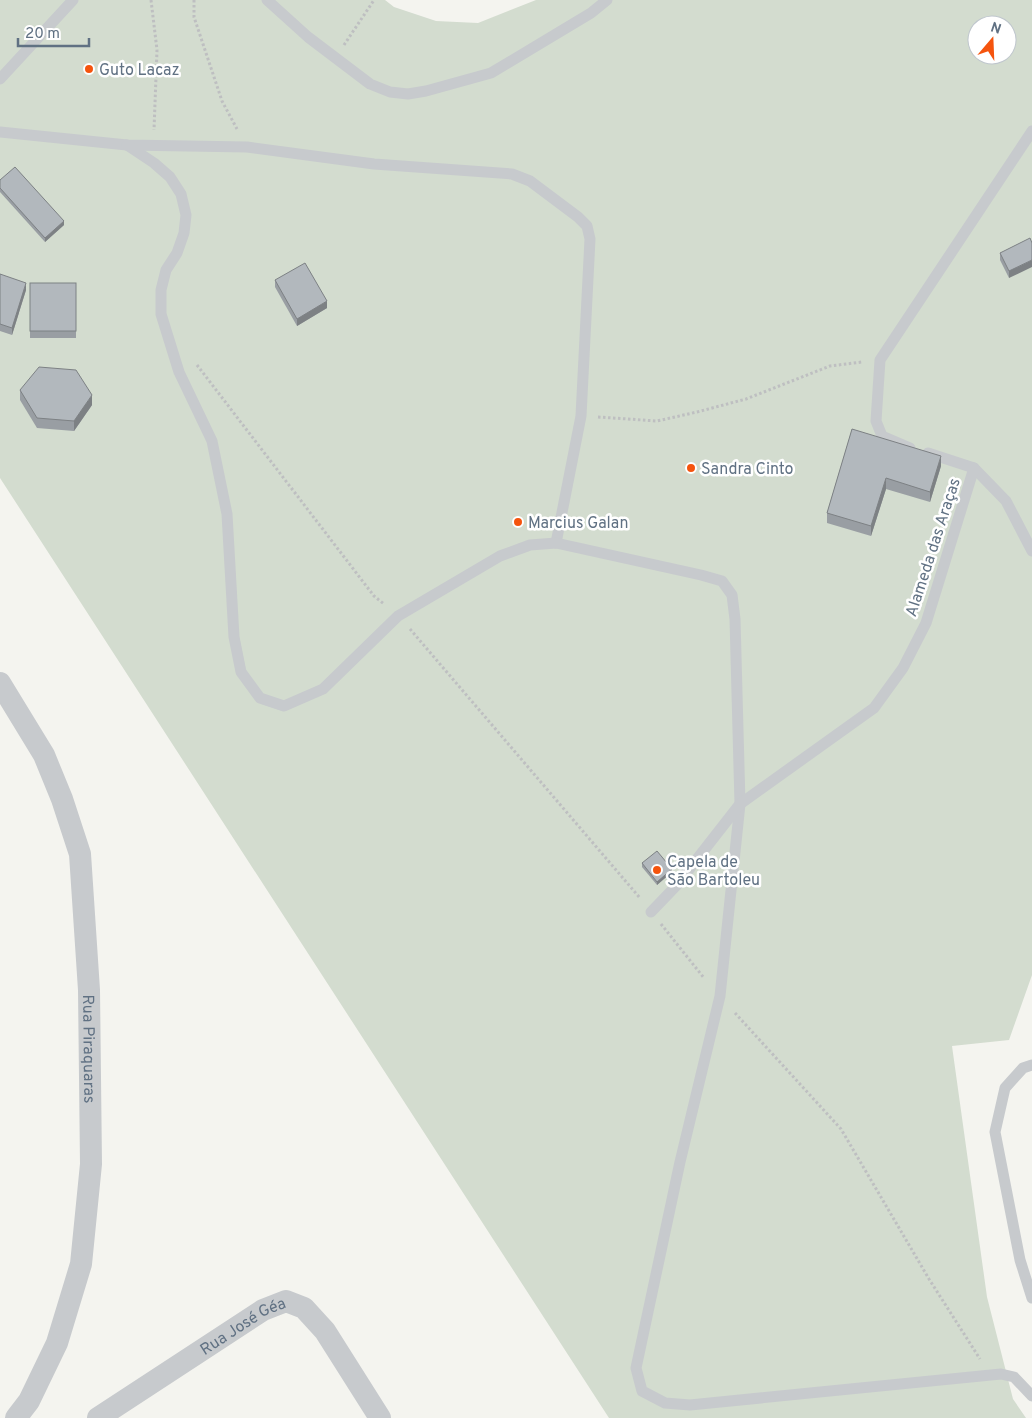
<svg xmlns="http://www.w3.org/2000/svg" width="1032" height="1418" font-family="Overpass,sans-serif">
<style>
.green{fill:#d3dccf;fill-rule:evenodd}
.lines{fill:none;stroke-linecap:round;stroke-linejoin:round}
.path{stroke:#bebfc1;stroke-width:3;stroke-dasharray:2.5 2.5;stroke-linecap:butt}
.lane{stroke:#c7cacd;stroke-width:11}
.street{stroke:#c7cacd;stroke-width:22}
.wall{fill:#999ea3}
.shaded-wall{fill:#7d8184}
.building{fill:#b2b8bd;stroke:#7d8184}
.poi-dot{fill:#f5540e;stroke:#fff;stroke-width:2}
.labels{text-anchor:middle;stroke-width:5;stroke-linejoin:round;paint-order:stroke}
.poi-label{font-size:16px;fill:#607183;stroke:#fff;text-anchor:start}
.street-label{font-size:16px;fill:#607183;stroke:#fff}
</style>
<rect width="100%" height="100%" fill="#f4f4ef"/>
<!-- green -->
<path class="green" d="M0,0H385L394,7L436,21L478,23L536,0H1032V975L1009,1040L952,1046L987,1297L1013,1399L1026,1418H609L0,478ZM977,25H1007V55H977Z"/>
<g class="lines">
<!-- path -->
<g class="path">
<path d="M151,0L157,50L154,130"/>
<path d="M194,0V17L222,101L237,129"/>
<path d="M344,45L374,0"/>
<path d="M197,365L374,596L384,604"/>
<path d="M598,417L657,421L697,412L746,399L830,366L862,362"/>
<path d="M410,629L640,898"/>
<path d="M661,924L704,978"/>
<path d="M735,1013L841,1129L929,1279L980,1359"/>
</g>
<!-- lane -->
<g class="lane">
<path d="M267,0L308,37L370,84L390,92L408,94L426,91L491,73L591,13L607,0"/>
<path d="M0,79L73,0"/>
<path d="M0,132L127,145L247,147L374,164L512,174L530,181L578,217L587,226L590,239L581,416L556,543"/>
<path d="M127,145L154,163L170,177L181,194L186,215L184,233L177,253L166,270L161,290V314L179,372L212,441L227,514L234,637L241,672L260,698L284,706L323,689L398,616L500,556L530,545L556,543L701,575L722,581L732,595L735,619L740,804L720,996L680,1162L636,1368L642,1391L665,1403L690,1405L1001,1374L1014,1377L1032,1396"/>
<path d="M910,448L882,436L876,421L880,360L1032,131"/>
<path d="M974,468L1006,501L1032,551"/>
<path d="M651,912L676,886L740,804L874,708L903,668L926,623L974,468L928,453"/>
<path d="M1032,1065L1023,1068L1005,1088L995,1132L1020,1260L1032,1298"/>
</g>
<!-- street -->
<g class="street">
<path id="s1" d="M0,683L44,755L62,799L80,854L89,990L91,1164L81,1264L57,1343L29,1401L16,1418"/>
<path id="s2" d="M98,1418L263,1310L286,1301L304,1308L325,1331L380,1418"/>
</g>
</g>
<!-- wall -->
<g class="wall">
<path d="M0,180L64,225L45,242L0,192Z"/>
<path d="M1032,243L1009,278L1000,260V253Z"/>
<path d="M0,274L26,290L12,335L0,331Z"/>
<path d="M275,280L327,308L297,326L275,287Z"/>
<rect x="30" y="283" width="46" height="55"/>
<path d="M20,390L92,405L74,431L37,428L20,400Z"/>
<path d="M852,429L941,466L930,502L886,489L871,536L827,523V513Z"/>
<path d="M642,863L672,872L657,885L642,867Z"/>
</g>
<!-- shaded-wall -->
<g class="shaded-wall">
<path d="M64,221V225L45,242V238Z"/>
<path d="M1032,260V267L1009,278V271Z"/>
<path d="M26,283V290L12,335V328Z"/>
<path d="M327,301V308L297,326V319Z"/>
<path d="M92,395V405L74,431V421Z"/>
<path d="M941,456V466L930,502V492Z"/>
<path d="M886,478V489L871,536V526Z"/>
<path d="M672,869V872L657,885V882Z"/>
</g>
<!-- building -->
<g class="building">
<path d="M15,167L64,221L45,238L0,188V180Z"/>
<path d="M1030,238L1032,243V260L1009,271L1000,253Z"/>
<path d="M305,263L327,301L297,319L275,280Z"/>
<path d="M0,274L26,283L12,328L0,324Z"/>
<rect x="30" y="283" width="46" height="48"/>
<path d="M39,367L76,370L92,395L74,421L37,418L20,390Z"/>
<path d="M852,429L941,456L930,492L886,478L871,526L827,513Z"/>
<path d="M657,851L672,869L657,882L642,863Z"/>
</g>
<!-- markers -->
<g class="poi-dot">
<circle cx="89" cy="69" r="5"/>
<circle cx="691" cy="468" r="5"/>
<circle cx="518" cy="522" r="5"/>
<circle cx="657" cy="870" r="5"/>
</g>
<g class="labels">
<!-- poi labels -->
<g class="poi-label">
<text x="99" y="75">Guto Lacaz</text>
<text x="701" y="474">Sandra Cinto</text>
<text x="528" y="528">Marcius Galan</text>
<text x="667" y="867">Capela de<tspan x="667" dy="18">São Bartoleu</tspan></text>
</g>
<!-- street labels -->
<g class="street-label">
<text transform="translate(932 547) rotate(-72)" y="6">Alameda das Araças</text>
<text dy="6" stroke="none"><textPath href="#s1" startOffset="385">Rua Piraquaras</textPath></text>
<text dy="6" stroke="none"><textPath href="#s2" startOffset="172">Rua José Géa</textPath></text>
</g>
</g>
<!-- north arrow -->
<g transform="translate(992 40) rotate(19)"><circle r="24" fill="#ffffff" stroke="#bfc6cd"/>
<path d="M0-4L9 19L0 12L-9 19Z" fill="#f5540e"/>
<text y="-8" font-size="14" font-weight="bold" text-anchor="middle" fill="#607183">N</text>
</g>
<!-- scale -->
<path d="M18 38v8h71v-8" fill="none" stroke="#607183" stroke-width="2.5"/>
<text x="25" y="38" font-size="15" fill="#607183" stroke="#ffffff" stroke-width="4" paint-order="stroke">20 m</text>
</svg>
